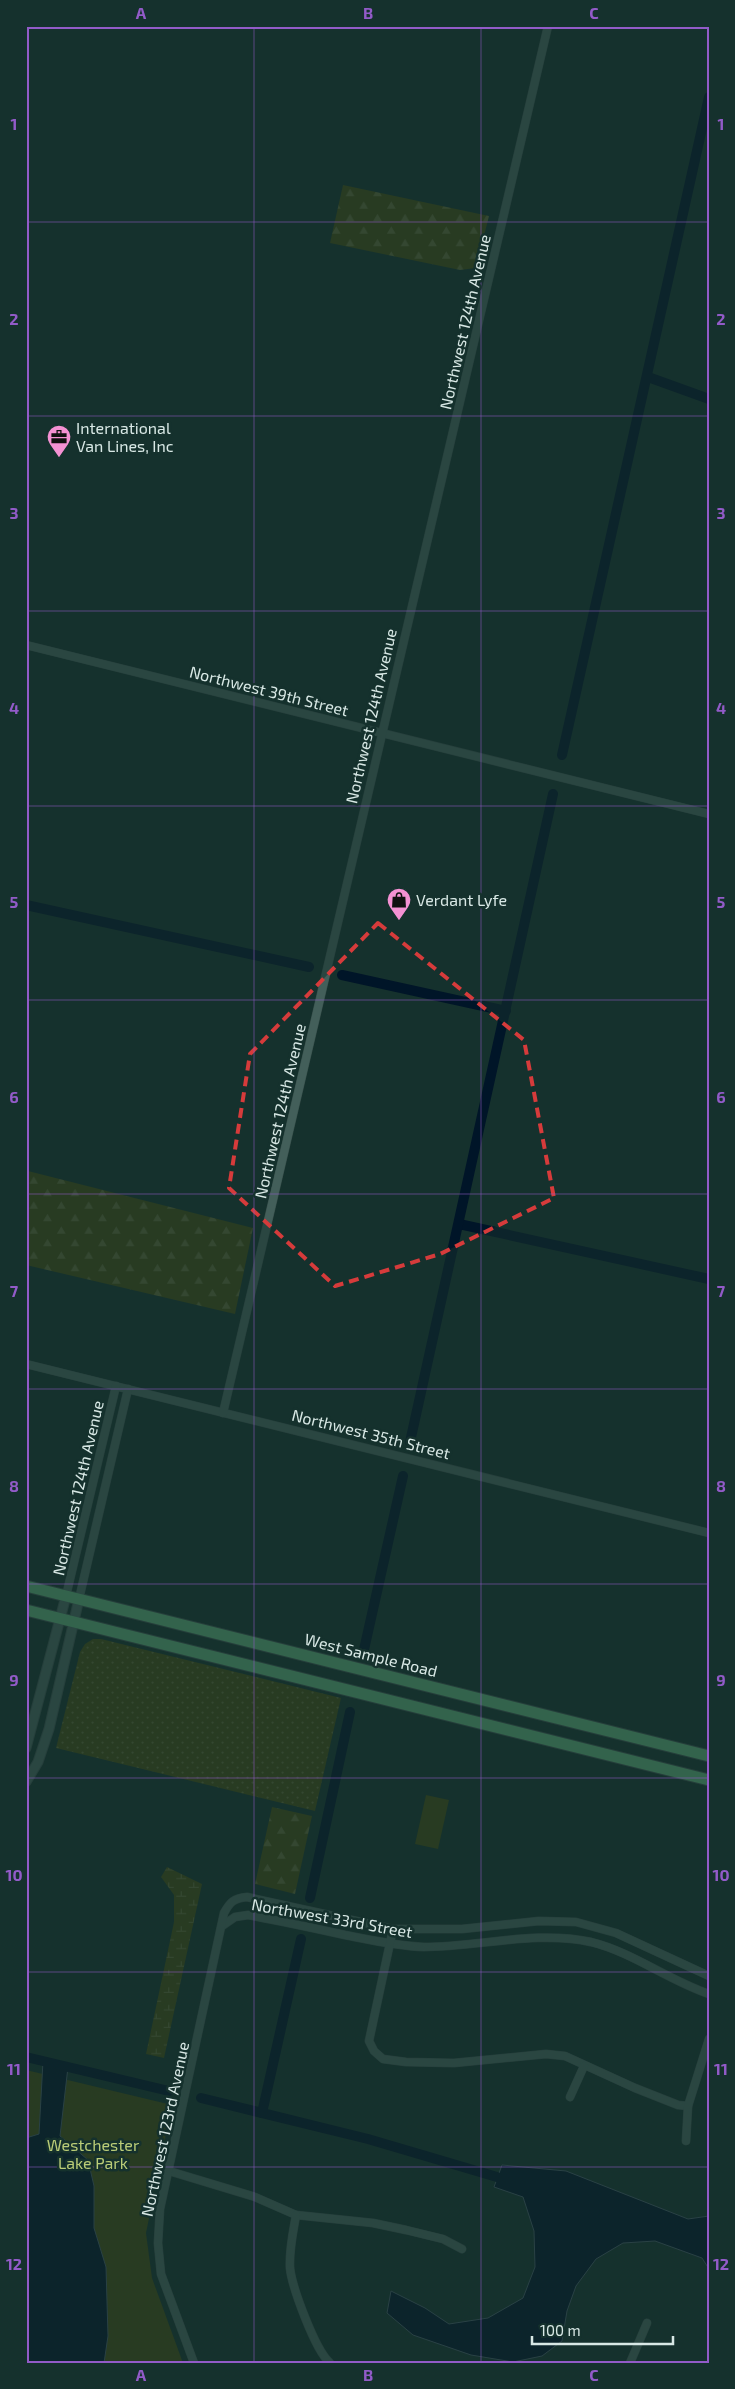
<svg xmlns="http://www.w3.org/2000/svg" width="735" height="2389" font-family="'Exo 2',sans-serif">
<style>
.grass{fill:url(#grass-dots)}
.forest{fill:url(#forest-firs)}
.wetland{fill:url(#wetland-marsh)}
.park{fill:#3e4714}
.water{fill:#001528;stroke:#415461}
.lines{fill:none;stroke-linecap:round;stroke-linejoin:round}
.canal{stroke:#001528;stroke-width:10}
.minor-casing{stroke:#384f4b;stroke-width:9}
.tertiary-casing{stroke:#384f4b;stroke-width:11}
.primary-casing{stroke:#384f4b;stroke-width:13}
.minor{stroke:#435f5a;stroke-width:8}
.tertiary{stroke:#435f5a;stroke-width:9}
.primary{stroke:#57a071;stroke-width:11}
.marked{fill:none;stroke:#d63b3b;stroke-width:4;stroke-dasharray:10 6;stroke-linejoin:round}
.grid{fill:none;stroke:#925bc8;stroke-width:1;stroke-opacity:0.55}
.labels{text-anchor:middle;stroke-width:5;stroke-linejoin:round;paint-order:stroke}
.street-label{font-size:16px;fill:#d8e8e5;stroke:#15312d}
.poi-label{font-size:16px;fill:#d8e8e5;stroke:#15312d;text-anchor:start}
.park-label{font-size:16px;fill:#bacc77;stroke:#15312d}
.neatline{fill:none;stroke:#925bc8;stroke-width:2}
.grid-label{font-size:16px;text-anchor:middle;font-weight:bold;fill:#925bc8}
</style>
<defs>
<pattern id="grass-dots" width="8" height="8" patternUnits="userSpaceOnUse" patternTransform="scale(1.25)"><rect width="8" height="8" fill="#3e4714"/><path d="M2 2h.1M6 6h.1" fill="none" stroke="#596236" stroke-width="1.8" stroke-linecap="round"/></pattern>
<pattern id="forest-firs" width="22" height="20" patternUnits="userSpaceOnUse" patternTransform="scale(1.25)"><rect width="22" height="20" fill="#3e4714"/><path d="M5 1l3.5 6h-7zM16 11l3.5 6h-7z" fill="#596236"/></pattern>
<pattern id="wetland-marsh" width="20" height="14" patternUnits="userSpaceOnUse" patternTransform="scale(1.25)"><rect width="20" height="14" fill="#3e4714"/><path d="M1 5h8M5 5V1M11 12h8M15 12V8" fill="none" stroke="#596236"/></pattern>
</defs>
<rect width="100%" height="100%" fill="#15312d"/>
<!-- grass -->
<path class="grass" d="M93,1639H101L341,1698L315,1811L56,1748L80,1652L85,1644Z"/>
<!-- forest -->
<g class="forest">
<path d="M343,185L489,216L476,268L460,270L330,243Z"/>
<path d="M28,1171L253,1228L235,1314L26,1265Z"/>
<path d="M272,1807L312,1816L295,1894L255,1884Z"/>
</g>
<!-- wetland -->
<path class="wetland" d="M167,1867L202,1884L164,2058L146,2054L174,1922V1895L161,1877Z"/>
<!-- park -->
<g class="park">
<path d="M426,1795L449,1800L438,1849L415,1844Z"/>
<path d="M26,2070L172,2105L146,2233L152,2278L183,2363H26Z"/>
</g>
<!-- water -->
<g class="water">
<path d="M43,2061L68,2067L60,2136L88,2160L94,2186V2228L106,2267L108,2336L104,2363H26V2138L39,2134Z"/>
<path d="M502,2165L566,2171L688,2219L709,2216V2269L702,2258L655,2241L623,2243L596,2259L576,2286L567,2311L562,2341L542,2356L513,2362L471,2355L413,2335L387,2313L391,2291L425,2308L449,2324L488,2318L523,2298L535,2267L534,2231L523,2197L494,2187Z"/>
</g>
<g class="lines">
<!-- canal -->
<g class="canal">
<path d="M648,377L709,399"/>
<path d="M562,755L709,97"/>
<path d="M26,905L309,967"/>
<path d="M342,975L506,1011"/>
<path d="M459,1224L709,1279"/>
<path d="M410,1442L553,794"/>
<path d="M363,1654L403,1476"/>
<path d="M310,1898L350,1712"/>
<path d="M26,2057L169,2091"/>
<path d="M201,2098L368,2139L497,2177"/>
<path d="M262,2113L301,1939"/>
</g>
<defs>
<g id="minor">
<path d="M26,645L709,814"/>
<path d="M26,1364L709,1533"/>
<path d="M223,1413L548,26"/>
<path d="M66,1596L116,1386"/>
<path d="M79,1599L128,1389"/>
<path d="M222,1926L235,1917L248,1915C281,1921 313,1928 345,1935C371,1940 397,1946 424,1947C479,1947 536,1930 591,1942C632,1952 668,1980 709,1994"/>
<path d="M393,1929L369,2041L374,2051L383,2059L406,2062L454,2063L546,2054L565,2056L635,2088L678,2105L688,2106"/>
<path d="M570,2097L584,2066"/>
<path d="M686,2141L688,2106L709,2039"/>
<path d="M169,2171L255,2197L296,2215L373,2223L406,2230L443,2239L462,2249"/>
<path d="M296,2215C293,2233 289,2249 290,2268C292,2287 315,2350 330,2363"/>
<path d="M194,2363L161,2274L158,2243L160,2209L224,1913C230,1902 234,1898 247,1897L393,1929H462L539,1921L576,1922L616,1933L709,1976"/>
<path d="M630,2363L647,2323"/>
</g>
<g id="tertiary">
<path d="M26,1748L66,1596"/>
<path d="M26,1782L38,1762L49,1729L79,1599"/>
</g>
<g id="primary">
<path d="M26,1586L709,1756"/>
<path d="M26,1610L709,1780"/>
</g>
</defs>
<!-- minor casing -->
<use href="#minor" class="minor-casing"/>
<!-- tertiary casing -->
<use href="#tertiary" class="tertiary-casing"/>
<!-- primary casing -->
<use href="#primary" class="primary-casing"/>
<!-- minor -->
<use href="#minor" class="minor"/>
<!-- tertiary -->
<use href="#tertiary" class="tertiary"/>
<!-- primary -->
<use href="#primary" class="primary"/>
</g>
<!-- marked area -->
<path d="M0 0H735V2389H0ZM378,923L524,1040L554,1198L440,1254L335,1286L229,1188L250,1054Z" fill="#15312d" fill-opacity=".55" fill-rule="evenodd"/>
<path class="marked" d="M378,923L524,1040L554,1198L440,1254L335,1286L229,1188L250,1054Z"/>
<!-- grid -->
<path class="grid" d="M254,26V2363M481,26V2363M26,222H709M26,416H709M26,611H709M26,806H709M26,1000H709M26,1194H709M26,1389H709M26,1584H709M26,1778H709M26,1972H709M26,2167H709"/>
<!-- icons -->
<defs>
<symbol id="office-pin" viewBox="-11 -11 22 30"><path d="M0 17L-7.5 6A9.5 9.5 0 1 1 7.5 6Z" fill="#f491d3" stroke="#15312d"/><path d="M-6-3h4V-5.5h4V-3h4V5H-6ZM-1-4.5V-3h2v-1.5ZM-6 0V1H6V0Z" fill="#111"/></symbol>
<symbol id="shop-pin" viewBox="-11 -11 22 30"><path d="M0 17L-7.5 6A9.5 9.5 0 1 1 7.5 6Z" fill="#f491d3" stroke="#15312d"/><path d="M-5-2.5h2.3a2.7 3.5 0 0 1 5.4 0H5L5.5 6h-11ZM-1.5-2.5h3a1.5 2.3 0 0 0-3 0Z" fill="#111"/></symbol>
</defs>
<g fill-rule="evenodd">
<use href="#office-pin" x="45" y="423" width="28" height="38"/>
<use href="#shop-pin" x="385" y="886" width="28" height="38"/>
</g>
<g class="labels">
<!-- street labels -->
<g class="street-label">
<text transform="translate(465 322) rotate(-77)" y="6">Northwest 124th Avenue</text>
<text transform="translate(269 691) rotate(14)" y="6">Northwest 39th Street</text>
<text transform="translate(371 716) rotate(-77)" y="6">Northwest 124th Avenue</text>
<text transform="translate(280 1111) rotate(-77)" y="6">Northwest 124th Avenue</text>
<text transform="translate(371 1434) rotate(14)" y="6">Northwest 35th Street</text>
<text transform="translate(78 1488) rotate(-77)" y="6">Northwest 124th Avenue</text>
<text transform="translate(371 1655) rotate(14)" y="6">West Sample Road</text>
<text transform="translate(332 1918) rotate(10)" y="6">Northwest 33rd Street</text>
<text transform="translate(165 2129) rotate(-78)" y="6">Northwest 123rd Avenue</text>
</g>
<!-- poi labels -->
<g class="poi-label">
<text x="76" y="434">International<tspan x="76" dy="18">Van Lines, Inc</tspan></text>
<text x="416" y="906">Verdant Lyfe</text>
</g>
<!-- park labels -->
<g class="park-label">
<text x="93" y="2151">Westchester<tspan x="93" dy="18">Lake Park</tspan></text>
</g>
</g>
<!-- border -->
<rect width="735" height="2389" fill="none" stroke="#15312d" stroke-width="55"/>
<!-- scale -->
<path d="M532 2336v8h141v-8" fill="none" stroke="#d8e8e5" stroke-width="2.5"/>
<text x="540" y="2336" font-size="15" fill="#d8e8e5" stroke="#15312d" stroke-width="4" paint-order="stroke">100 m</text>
<rect x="28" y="28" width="680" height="2334" class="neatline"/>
<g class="grid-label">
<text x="141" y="19">A</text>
<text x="368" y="19">B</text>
<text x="594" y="19">C</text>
<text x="14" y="130">1</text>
<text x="721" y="130">1</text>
<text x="14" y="325">2</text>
<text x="721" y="325">2</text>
<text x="14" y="519">3</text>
<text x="721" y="519">3</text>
<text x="14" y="714">4</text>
<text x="721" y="714">4</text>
<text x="14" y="908">5</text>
<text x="721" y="908">5</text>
<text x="14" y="1103">6</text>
<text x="721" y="1103">6</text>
<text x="14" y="1297">7</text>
<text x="721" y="1297">7</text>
<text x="14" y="1492">8</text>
<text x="721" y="1492">8</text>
<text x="14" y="1686">9</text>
<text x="721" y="1686">9</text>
<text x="14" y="1881">10</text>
<text x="721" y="1881">10</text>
<text x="14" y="2075">11</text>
<text x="721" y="2075">11</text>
<text x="14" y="2270">12</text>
<text x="721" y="2270">12</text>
<text x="141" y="2381">A</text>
<text x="368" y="2381">B</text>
<text x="594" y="2381">C</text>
</g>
</svg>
